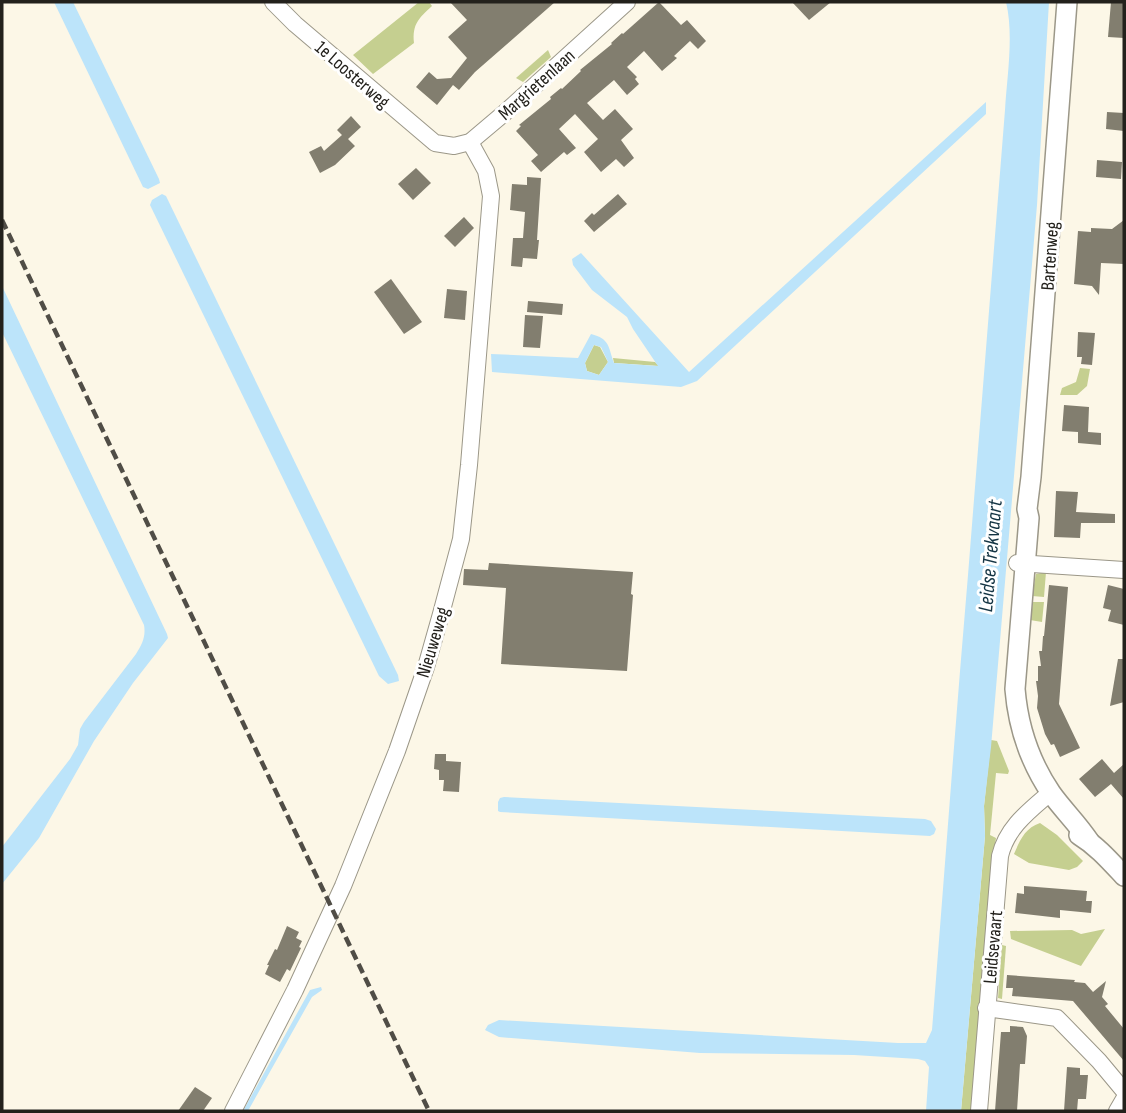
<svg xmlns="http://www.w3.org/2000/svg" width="1126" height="1113" font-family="'Sofia Sans Condensed',sans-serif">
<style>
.green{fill:#c5cf90}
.water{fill:#bce4fa;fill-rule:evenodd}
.building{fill:#827e6f}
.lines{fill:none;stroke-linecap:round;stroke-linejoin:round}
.minor-casing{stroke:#9b9788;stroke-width:18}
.major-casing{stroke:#9b9788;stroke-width:22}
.minor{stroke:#fff;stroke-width:16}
.major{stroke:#fff;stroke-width:19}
.rail{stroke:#504d46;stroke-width:4.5;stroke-dasharray:10 5;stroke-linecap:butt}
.labels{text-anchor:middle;stroke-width:6;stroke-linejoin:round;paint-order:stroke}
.street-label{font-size:19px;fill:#23211c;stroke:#fff}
.water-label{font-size:21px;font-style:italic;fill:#153544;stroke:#fff}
</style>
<rect width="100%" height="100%" fill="#fcf7e7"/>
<!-- green -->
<g class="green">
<path d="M419,2H429L432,6C419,18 412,24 414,43L373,74L353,55Z"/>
<path d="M548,50L551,57L523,82L516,78Z"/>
<path d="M594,345L600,347L608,362L599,375L587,371L585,363Z"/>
<path d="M613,358L655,362L659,366L614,363Z"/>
<path d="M1080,368L1090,369L1087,386L1077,395H1060L1062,388L1076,382Z"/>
<path d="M1046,572L1044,597L1032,596L1036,574Z"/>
<path d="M1033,602H1044L1042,622L1030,620Z"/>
<path d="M991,740L997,741L1009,771L1008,774L996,773L990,835L996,838L993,860L972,1111H961L985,836L984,806Z"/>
<path d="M1040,823L1057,835L1083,861L1077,867L1069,870L1029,863L1014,854C1020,840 1025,828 1040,823Z"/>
<path d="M1105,929L1081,966L1011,939L1010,931L1072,930L1081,934Z"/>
<path d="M1002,945L1006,946L1002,999L998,998Z"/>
</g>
<!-- water -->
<g class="water">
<path d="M54,2H73L159,179L160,183L148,189L143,187Z"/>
<path d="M1006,2H1049L1037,205L991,747L984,806L985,836L961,1111H926L929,1067L925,1061L918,1059L854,1055L700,1053L499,1037L485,1030L488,1025L499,1020L898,1043H926L932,1030C944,879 955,727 968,575L1005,110C1007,77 1014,35 1006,2Z"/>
<path d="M986,102V114L697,381L681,387L492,372L491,354L578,358L591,334C610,339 608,346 614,363L658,366L633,329L627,317L592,290L573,265L572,259L581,253L689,372ZM594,345L601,347L608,362L599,375L587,371L585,363Z"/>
<path d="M162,194L166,196L398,675L399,681L388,684L379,676L150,205L152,200Z"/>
<path d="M2,286L167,634L168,638L133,683L94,741L39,838L2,884V847L70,759L78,745L80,729L84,722L136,654C142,644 146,637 144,625L2,332Z"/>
<path d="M504,797L925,819L931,821L936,829L934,834L930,836L500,812L498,811V802L500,798Z"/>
<path d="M321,987L322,990L312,997L248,1111H243L310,990Z"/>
</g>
<!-- building -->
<g class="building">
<path d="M450,2H555L475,72L459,90L453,85L437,105L416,87L429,72L437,79L451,78L467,58L448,37L467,20Z"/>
<path d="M659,2L681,25L687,20L706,41L698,49L690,41L674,56L677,58L662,71L644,51L627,67L637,77L635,79L639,84L627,95L614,80L587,103L603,120L615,109L633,129L621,140L634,158L624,167L616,159L601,172L584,152L598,139L575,114L559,129L576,148L567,155L564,152L541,172L531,161L538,155L516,131L521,126L519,125L551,99L550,97L561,88L562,89L581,71L580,70L612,44L611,43L622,33L623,34Z"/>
<path d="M792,2H831L809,20Z"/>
<path d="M1111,2H1124V38L1108,37Z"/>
<path d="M1107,112L1124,113V131L1106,129Z"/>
<path d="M351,116L361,127L348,139L355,146L335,165L320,173L309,152L321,146L324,151L342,135L337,130Z"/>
<path d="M1097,160L1122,162L1121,179L1096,177Z"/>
<path d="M416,168L431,183L413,200L398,184Z"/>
<path d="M527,177L541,178L537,240H539L537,259L523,258L522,267L511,266L513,238H523L525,212L510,210L512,184L527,185Z"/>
<path d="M618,194L627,204L594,232L584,221L592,213L594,215Z"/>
<path d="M464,217L474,228L455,247L444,236Z"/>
<path d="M1124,220V264L1101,263L1099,295L1092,286L1074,284L1078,231L1091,232V228L1112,229Z"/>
<path d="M391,279L422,322L404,334L374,292Z"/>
<path d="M447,289L467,291L465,320L444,318Z"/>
<path d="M528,301L563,304L562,315L527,312Z"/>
<path d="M525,315L543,316L540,348L523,347Z"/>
<path d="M1078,332L1095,333L1092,365L1081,364L1082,357H1077Z"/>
<path d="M1064,405L1089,407L1088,432L1101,433V445L1078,443V432L1062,431Z"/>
<path d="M1056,491L1078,492L1076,512L1115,514V523H1081L1080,538L1054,537Z"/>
<path d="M489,563L633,572L631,594L633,595L627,671L501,664L506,588L463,585L464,569L488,570Z"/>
<path d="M1049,585L1068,587L1059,704L1080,748L1060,757L1054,744L1051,745L1045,734L1037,708L1038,696L1036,681H1038V666H1041L1039,651H1042L1043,636H1044Z"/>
<path d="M1108,585L1124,589V625L1108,621L1111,610L1103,608Z"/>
<path d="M1118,659H1124V702L1110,706Z"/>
<path d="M435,754H446V761L461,762L459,792L443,791L444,780H439V770L434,769Z"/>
<path d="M1102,759L1114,773L1124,764V799L1111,784L1095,797L1079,779Z"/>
<path d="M1024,886L1087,891L1086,901H1092L1091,913L1060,910V918L1015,913L1017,893L1024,894Z"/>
<path d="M287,926L299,932L296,938L302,941L299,947L301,948L290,971L287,969L280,982L265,974L269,965H267L275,949L277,950Z"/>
<path d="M1007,975L1075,980L1074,982L1085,983L1093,992L1106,981L1102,997L1108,1004L1105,1006L1124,1029V1061L1073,1001L1012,996L1013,988H1006Z"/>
<path d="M1010,1026L1023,1027L1027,1036L1025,1064H1020L1017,1111H995L1001,1032H1010Z"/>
<path d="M1067,1067L1080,1068V1075H1088L1086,1099H1078L1077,1111H1064Z"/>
<path d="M195,1087L212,1098L203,1111H178Z"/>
</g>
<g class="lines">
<defs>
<g id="minor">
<path d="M273,2L295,24L435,143L454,146L470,142L509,109L627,2"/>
<path d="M1017,563L1124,570"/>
<path d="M986,1008L1057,1018L1099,1061L1124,1091"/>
<path d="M233,1111L295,990L343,886L397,751L426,667L441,614L461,539L469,465L491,196L486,171L470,142"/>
<path d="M979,1111L1000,856C1007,827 1029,811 1051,792"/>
<path d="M1117,1111L1124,1099"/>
</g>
<g id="major">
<path d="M1067,2L1031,477L1027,509L1029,518L1015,689C1018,726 1030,762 1051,793C1063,810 1078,824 1089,841"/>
<path d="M1079,835C1097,846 1110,861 1124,876"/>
</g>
</defs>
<!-- minor casing -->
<use href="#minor" class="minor-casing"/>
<!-- major casing -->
<use href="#major" class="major-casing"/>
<!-- minor -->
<use href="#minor" class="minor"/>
<!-- major -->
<use href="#major" class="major"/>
<!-- rail -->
<path class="rail" d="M2,220L429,1111"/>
</g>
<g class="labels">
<!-- street labels -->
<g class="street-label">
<text transform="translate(353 74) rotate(41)" y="7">1e Loosterweg</text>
<text transform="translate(536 84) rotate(-42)" y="7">Margrietenlaan</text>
<text transform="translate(1049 256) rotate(-86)" y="7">Bartenweg</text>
<text transform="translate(432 642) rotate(-73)" y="7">Nieuweweg</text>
<text transform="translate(992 947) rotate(-85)" y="7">Leidsevaart</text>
</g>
<!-- water labels -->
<g class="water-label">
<text transform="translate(990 556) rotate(-85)" y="7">Leidse Trekvaart</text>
</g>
</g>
<!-- border -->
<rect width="1126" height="1113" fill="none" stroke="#23211c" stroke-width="7"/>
</svg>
